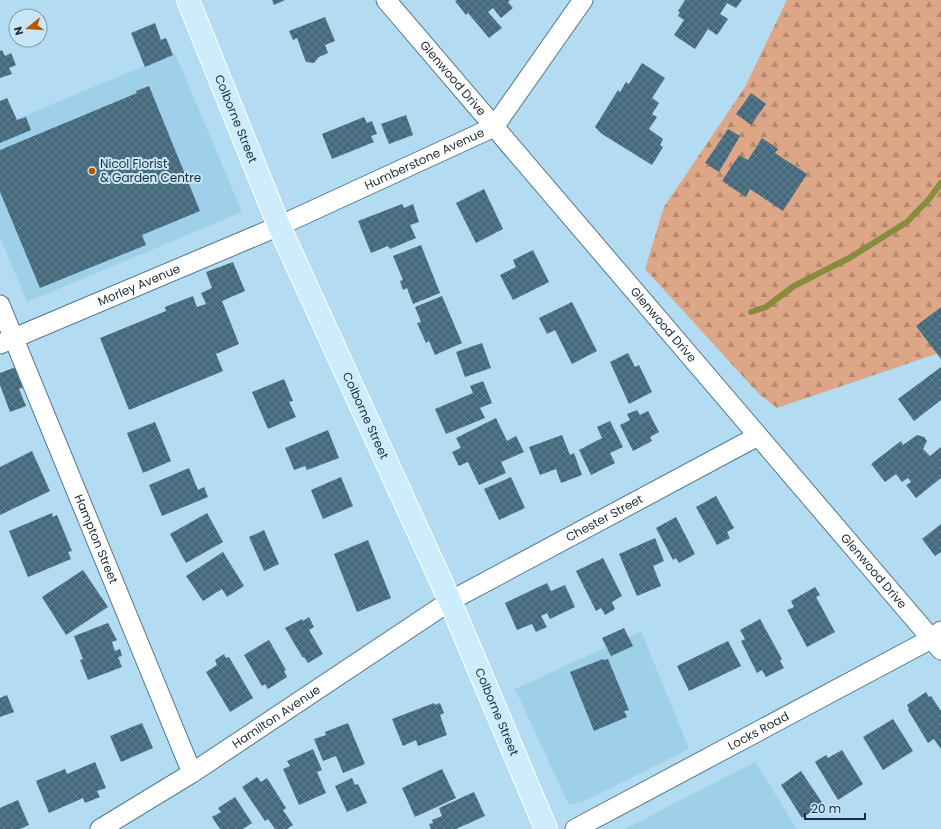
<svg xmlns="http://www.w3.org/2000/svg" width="941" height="829" font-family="Poppins,sans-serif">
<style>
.built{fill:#9fd0e9}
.forest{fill:url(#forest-firs)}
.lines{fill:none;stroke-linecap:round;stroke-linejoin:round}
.stream{stroke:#888d3e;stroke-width:6}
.building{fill:url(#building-cross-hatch)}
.minor-casing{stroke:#53798d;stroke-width:21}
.major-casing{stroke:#fff;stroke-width:24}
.minor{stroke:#fff;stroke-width:19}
.major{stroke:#cdecfd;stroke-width:22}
.poi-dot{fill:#b45700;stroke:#c7e7f9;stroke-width:1.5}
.labels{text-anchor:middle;stroke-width:4;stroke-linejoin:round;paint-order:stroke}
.street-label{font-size:12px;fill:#1d2c35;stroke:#c7e7f9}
.poi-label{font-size:12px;fill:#1d2c35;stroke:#c7e7f9;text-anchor:start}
</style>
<defs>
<pattern id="forest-firs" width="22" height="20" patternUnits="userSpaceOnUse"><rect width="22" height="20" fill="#dda787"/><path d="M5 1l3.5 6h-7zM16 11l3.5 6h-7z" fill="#b3886f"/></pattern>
<pattern id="building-cross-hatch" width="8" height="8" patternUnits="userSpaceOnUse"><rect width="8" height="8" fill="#44697d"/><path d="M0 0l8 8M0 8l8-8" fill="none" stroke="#627f8e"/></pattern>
</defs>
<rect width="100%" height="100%" fill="#b3dbf2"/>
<!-- built -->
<g class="built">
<path d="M175,53L242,212L27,302L0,237V126Z"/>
<path d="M641,631L689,749L584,801L569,805L515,689Z"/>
<path d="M755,762L797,829H625Z"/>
</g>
<!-- forest -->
<path class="forest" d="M787,0H941V351L936,354L777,408L759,394L645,269L664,207L745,87Z"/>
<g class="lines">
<!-- stream -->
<path class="stream" d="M751,312L766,307L794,286L851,257L907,222L929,199L941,183"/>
</g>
<!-- building -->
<g class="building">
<path d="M272,0H285L274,5Z"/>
<path d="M457,0H510L508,2L513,8L501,18L493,8L488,12L502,28L489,38L468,13L466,15L455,1Z"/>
<path d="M685,0H742L736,8L727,3L720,14L728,19L717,35L708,29L695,49L674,35L684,20L678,16L680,12L678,11Z"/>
<path d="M325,17L335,41L325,45L328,53L319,57L314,63L306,62L297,38L293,40L289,31Z"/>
<path d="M155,23L161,40L166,38L173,55L145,67L131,33Z"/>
<path d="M2,50L5,56L11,53L16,65L9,68L12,74L0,78V51Z"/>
<path d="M642,63L665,78L652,98L659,103L652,114L657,117L649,129L663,139L660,145L663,147L652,165L602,134L595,127L618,90L620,92L626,82L629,84Z"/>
<path d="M149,86L200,211L142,235L146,245L40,288L0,192V150L137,93L136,91Z"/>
<path d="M751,93L766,104L751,125L736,114Z"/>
<path d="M7,98L17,120L26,117L31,130L0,143V101Z"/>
<path d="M406,115L413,135L389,144L381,124Z"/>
<path d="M364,117L367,123L372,121L377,134L371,136L374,142L332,159L322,134Z"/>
<path d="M728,129L740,136L719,172L705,163Z"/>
<path d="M762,138L778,149L775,153L807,174L783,211L750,189L746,197L722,181L739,155L748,160Z"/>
<path d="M484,189L503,229L476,243L456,203Z"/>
<path d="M402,204L404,208L413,204L419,222L410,225L416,238L390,249L388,246L371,253L358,221Z"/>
<path d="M421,245L440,293L413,304L407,288L403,290L400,281L403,280L393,256Z"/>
<path d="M533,250L549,282L513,300L500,275L516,267L513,260Z"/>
<path d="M233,262L245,291L222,301L239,344L216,354L223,371L129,410L100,338L166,311L165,307L193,296L197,307L206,304L201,293L212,288L206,272Z"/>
<path d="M442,296L462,343L435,355L429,341L426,343L417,323L421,322L415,307Z"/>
<path d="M572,302L597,351L572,364L555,330L547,334L539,318Z"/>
<path d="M941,307V359L916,326Z"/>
<path d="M482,343L491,368L465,377L456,352Z"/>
<path d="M628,353L635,367L639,365L652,392L629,404L610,362Z"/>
<path d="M16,367L24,387L19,389L26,406L10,412L0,385V373Z"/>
<path d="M941,367V400L914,421L898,399Z"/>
<path d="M284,379L293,401L289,402L296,417L268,429L252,392Z"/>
<path d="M483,381L492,403L480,408L485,418L446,434L435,409L473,393L470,386Z"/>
<path d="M637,410L640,415L648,411L659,432L650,437L652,441L633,451L620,425L630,420L627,414Z"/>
<path d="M496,418L507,441L516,436L524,452L501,462L506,473L479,485L468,462L459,466L452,452L461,448L456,438Z"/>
<path d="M610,421L623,447L610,453L615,463L591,475L579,450L602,438L597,427Z"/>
<path d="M155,422L171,461L143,473L127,433Z"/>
<path d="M328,430L339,458L307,470L305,466L294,470L285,448Z"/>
<path d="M562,435L570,455L574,453L582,475L561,483L556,469L540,475L529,447Z"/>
<path d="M917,435L924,437L927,441L923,449L930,456L941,447V478L916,498L906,485L911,482L908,478L902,482L896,474L885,482L871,464L901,441L903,445Z"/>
<path d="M32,451L50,491L0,515V467Z"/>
<path d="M189,468L198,490L204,487L208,497L162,516L149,485Z"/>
<path d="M341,477L353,506L323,519L311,490Z"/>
<path d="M511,477L525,508L499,520L484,489Z"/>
<path d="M716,496L734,528L727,532L730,538L717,545L696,507Z"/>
<path d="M52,513L53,517L57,515L72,551L68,552L71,559L28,577L9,531Z"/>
<path d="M207,513L223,542L186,563L170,534Z"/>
<path d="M676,517L695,554L679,563L676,558L673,560L656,528Z"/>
<path d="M941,524V552L935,556L922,539Z"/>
<path d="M264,530L279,564L264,571L249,537Z"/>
<path d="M655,538L664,561L653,566L661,586L637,596L619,554Z"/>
<path d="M368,540L391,598L357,612L334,554Z"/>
<path d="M223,552L244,586L227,597L222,589L203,601L186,576Z"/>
<path d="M603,558L622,596L612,602L615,609L605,615L601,608L596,611L576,571Z"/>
<path d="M83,570L108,607L66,635L42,597Z"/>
<path d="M547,583L551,591L565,585L575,607L550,619L547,613L541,616L547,627L536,632L532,624L517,630L505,603Z"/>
<path d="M815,587L820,595L816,597L835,632L807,647L787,610L794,607L791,601Z"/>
<path d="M309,617L314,627L309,630L323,654L308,663L304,657L303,658L285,628L302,619L303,621Z"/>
<path d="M760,619L782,659L780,661L784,668L766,677L762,670L757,673L741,641L745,639L740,630Z"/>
<path d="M108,623L117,640L112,642L115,651L120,649L122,656L118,657L122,667L88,680L80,660L83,659L74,636Z"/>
<path d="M624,628L633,646L611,656L602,638Z"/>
<path d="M269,640L286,670L284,671L287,677L268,689L265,684L262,686L244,655Z"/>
<path d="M728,641L741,666L689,691L677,666Z"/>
<path d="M224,654L226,658L229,657L253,698L230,712L206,672L217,665L215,660Z"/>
<path d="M603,659L604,660L608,659L629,710L624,711L627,717L594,731L570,672Z"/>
<path d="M926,692L929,697L931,696L941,711V749L934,739L928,743L908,710L909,709L907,705Z"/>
<path d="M7,695L14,712L0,717V698Z"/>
<path d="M434,703L435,705L440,703L444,713L440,715L447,735L418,746L416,740L403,746L392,719Z"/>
<path d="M893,719L913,751L883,770L863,737Z"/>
<path d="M142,723L153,748L121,762L110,736Z"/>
<path d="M348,723L365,764L343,773L336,756L323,761L314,739L326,735L325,732Z"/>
<path d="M313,749L322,770L317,772L326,793L299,805L283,769L290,766L287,761Z"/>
<path d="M842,750L863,784L838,800L815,762L826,755L828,758Z"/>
<path d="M95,762L106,788L97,791L100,797L85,803L83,798L49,813L36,781L65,769L67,774Z"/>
<path d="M442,769L456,798L415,817L402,788Z"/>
<path d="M801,771L823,804L802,818L781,785Z"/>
<path d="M257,777L261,782L267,778L286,808L283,810L293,825L287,829H275L268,819L265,821L242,787Z"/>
<path d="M352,778L355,785L358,784L367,803L347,812L335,786Z"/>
<path d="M474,792L485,816L456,829H431L429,824L433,823L432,820L442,816L439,808Z"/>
<path d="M235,797L252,823L243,829H220L212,817L221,812L218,808Z"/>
<path d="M18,800L29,825L20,829H0V808Z"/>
</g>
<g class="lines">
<defs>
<g id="minor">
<path id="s1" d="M386,0L941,650"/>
<path id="s2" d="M0,305L192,773"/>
<path id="s3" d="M0,344L279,226L494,127L583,0"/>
<path id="s4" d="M100,829L192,773L450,601L758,436"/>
<path id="s5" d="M575,829L931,639L941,631"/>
</g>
<g id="major">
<path id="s6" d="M188,0L279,226L450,601L546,829"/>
</g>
</defs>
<!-- minor casing -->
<use href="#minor" class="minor-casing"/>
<!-- major casing -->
<use href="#major" class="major-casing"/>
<!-- minor -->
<use href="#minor" class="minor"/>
<!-- major -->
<use href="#major" class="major"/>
</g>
<!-- markers -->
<circle class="poi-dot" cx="92" cy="171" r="4"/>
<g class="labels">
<!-- street labels -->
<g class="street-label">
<text dy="4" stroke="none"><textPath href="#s1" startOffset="103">Glenwood Drive</textPath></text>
<text dy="4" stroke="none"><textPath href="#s6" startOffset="128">Colborne Street</textPath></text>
<text dy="4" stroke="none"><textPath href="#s3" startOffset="463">Humberstone Avenue</textPath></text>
<text dy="4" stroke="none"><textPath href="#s3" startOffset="151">Morley Avenue</textPath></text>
<text dy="4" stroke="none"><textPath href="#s1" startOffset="427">Glenwood Drive</textPath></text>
<text dy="4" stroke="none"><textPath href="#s6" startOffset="452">Colborne Street</textPath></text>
<text dy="4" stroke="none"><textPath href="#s4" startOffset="593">Chester Street</textPath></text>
<text dy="4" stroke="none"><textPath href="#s2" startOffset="253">Hampton Street</textPath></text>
<text dy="4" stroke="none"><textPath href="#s1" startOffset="751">Glenwood Drive</textPath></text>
<text dy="4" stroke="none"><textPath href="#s6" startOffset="776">Colborne Street</textPath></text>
<text dy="4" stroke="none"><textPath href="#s4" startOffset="209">Hamilton Avenue</textPath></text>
<text dy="4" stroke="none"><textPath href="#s5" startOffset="208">Locks Road</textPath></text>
</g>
<!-- poi labels -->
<g class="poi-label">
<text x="100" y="168">Nicol Florist<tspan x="100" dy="14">&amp; Garden Centre</tspan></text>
</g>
</g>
<!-- north arrow -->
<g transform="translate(28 28) rotate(253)"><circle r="19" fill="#c7e7f9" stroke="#839cab"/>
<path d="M0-3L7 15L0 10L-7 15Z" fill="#b45700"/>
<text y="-6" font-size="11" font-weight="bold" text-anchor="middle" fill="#1d2c35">N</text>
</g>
<!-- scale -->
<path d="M805 813v6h60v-6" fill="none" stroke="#1d2c35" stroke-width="2"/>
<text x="811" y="813" font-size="12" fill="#1d2c35" stroke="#c7e7f9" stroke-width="3" paint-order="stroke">20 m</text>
</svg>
